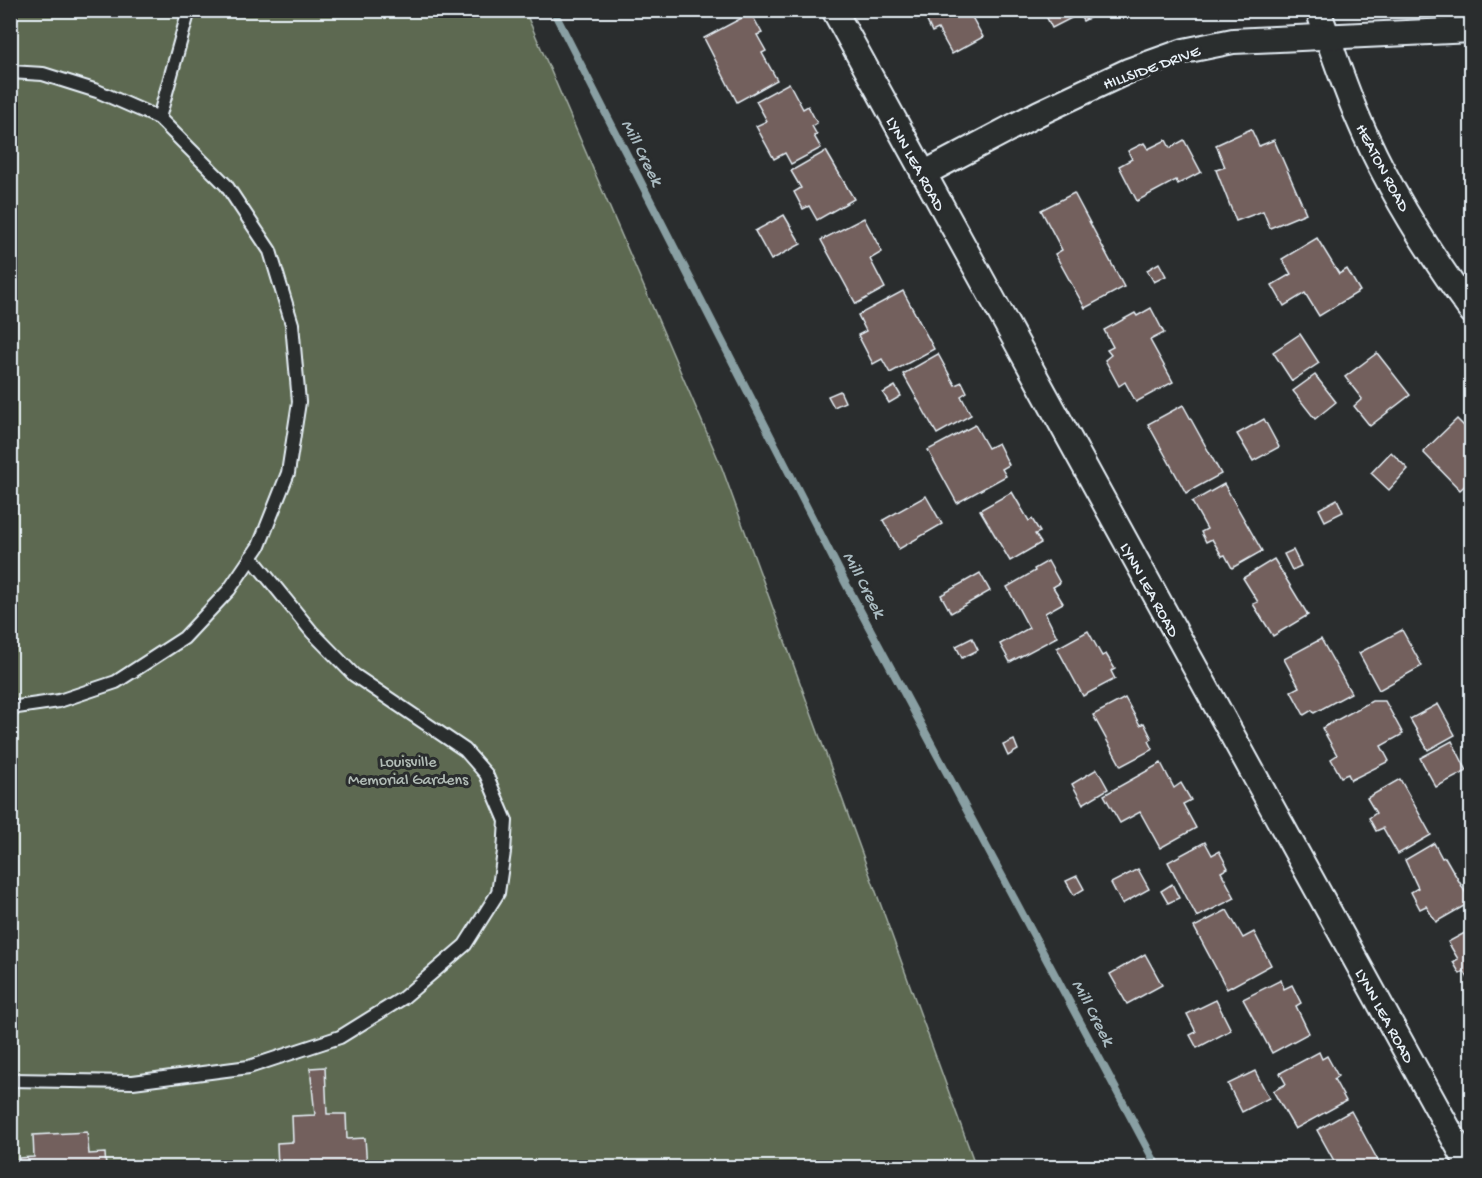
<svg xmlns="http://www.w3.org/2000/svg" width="1482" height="1178" font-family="'Gochi Hand',sans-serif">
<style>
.green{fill:#5d6951;stroke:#a2ada4;stroke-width:1.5}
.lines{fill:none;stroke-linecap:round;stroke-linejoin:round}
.stream{stroke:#899fa3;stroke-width:8}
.building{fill:#73605d;stroke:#e8f1f8;stroke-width:1.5}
.lane-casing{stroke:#e8f1f8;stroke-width:16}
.street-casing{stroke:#e8f1f8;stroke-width:28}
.lane{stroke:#2a2d2e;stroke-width:12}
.street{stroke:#2a2d2e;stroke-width:24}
.labels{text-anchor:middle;stroke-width:6;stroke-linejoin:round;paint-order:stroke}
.street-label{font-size:16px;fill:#e8f1f8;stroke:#2a2d2e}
.park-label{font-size:16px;fill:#b0bbb5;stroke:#2a2d2e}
.water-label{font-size:18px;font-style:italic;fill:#a9bac0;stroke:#2a2d2e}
</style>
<rect width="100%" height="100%" fill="#2a2d2e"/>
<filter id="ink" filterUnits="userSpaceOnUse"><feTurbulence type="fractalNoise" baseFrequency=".0167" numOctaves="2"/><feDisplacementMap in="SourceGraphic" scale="12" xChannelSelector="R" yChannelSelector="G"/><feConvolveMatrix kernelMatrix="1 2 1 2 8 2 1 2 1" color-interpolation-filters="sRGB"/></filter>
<g filter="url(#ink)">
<!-- green -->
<path class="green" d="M10,11H525L722,468L976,1167H11Z"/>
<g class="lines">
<!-- stream -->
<path class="stream" d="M553,10L846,584L1158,1168"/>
</g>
<!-- building -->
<g class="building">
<path d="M912,10H968L983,37L952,54L938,29L932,32L924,15L916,19Z"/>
<path d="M1043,10H1103V11L1083,21L1079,14L1052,28Z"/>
<path d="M751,13L762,33L757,35L766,51L762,53L777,80L737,102L704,38Z"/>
<path d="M789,83L803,109L808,106L817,123L812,126L817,135L814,136L821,148L791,164L785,153L774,159L756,126L767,121L756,101Z"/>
<path d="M1251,129L1259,146L1274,140L1306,213L1270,228L1263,211L1236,221L1216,170L1225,167L1216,145Z"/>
<path d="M1166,140L1170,148L1184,140L1201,172L1178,184L1176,180L1137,201L1119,166L1132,159L1128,151L1144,143L1148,149Z"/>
<path d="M826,151L854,199L817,220L809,206L803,209L794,192L801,188L791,171Z"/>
<path d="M1074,193L1124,287L1085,308L1055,254L1062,250L1041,210Z"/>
<path d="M784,215L801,244L771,260L755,231Z"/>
<path d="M864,218L882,252L870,259L885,288L856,304L821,240Z"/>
<path d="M1317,238L1339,274L1347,269L1360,291L1319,316L1305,293L1284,306L1272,285L1291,274L1282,259Z"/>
<path d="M1159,263L1166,276L1154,282L1147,270Z"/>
<path d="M903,291L934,349L890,373L882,359L873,364L858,335L866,331L858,315Z"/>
<path d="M1151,308L1164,333L1150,340L1173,382L1136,402L1125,382L1119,386L1105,360L1111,355L1107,350L1113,347L1104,330L1135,313L1137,316Z"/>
<path d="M1300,334L1319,363L1292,381L1273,352Z"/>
<path d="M1377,353L1410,395L1370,426L1354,406L1362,399L1345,377Z"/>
<path d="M938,354L955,385L962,382L967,392L961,396L971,415L937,434L903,374Z"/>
<path d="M1315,375L1336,402L1315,419L1293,391Z"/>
<path d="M895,386L901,396L889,403L883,393Z"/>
<path d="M840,391L845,402L834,407L828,396Z"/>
<path d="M1183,405L1221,474L1186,493L1148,424Z"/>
<path d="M1264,419L1279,447L1253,461L1237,434Z"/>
<path d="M1457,419L1472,434L1468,440L1472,444V479L1460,490L1423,452Z"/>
<path d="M975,425L988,448L998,443L1009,465L1002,469L1006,476L957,503L928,450Z"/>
<path d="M1391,452L1408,469L1389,490L1371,473Z"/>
<path d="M1224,484L1262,551L1232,568L1225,555L1222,556L1212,539L1206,542L1201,532L1207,529L1192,502Z"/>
<path d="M1012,492L1029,521L1032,519L1040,532L1035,534L1041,543L1010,561L980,510Z"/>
<path d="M926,496L942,524L899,549L883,520Z"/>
<path d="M1337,499L1343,512L1325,521L1319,509Z"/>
<path d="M1293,550L1301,566L1292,570L1284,554Z"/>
<path d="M1274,559L1308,615L1273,636L1253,604L1258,602L1243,578Z"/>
<path d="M1048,561L1060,583L1053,587L1063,603L1045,613L1057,637L1010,662L1000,644L1029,628L1007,587L1035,571L1034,569Z"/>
<path d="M980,573L990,591L951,613L941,595Z"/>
<path d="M1402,630L1422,666L1379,690L1359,653Z"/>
<path d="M1088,631L1102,656L1106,654L1115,669L1111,671L1115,679L1083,696L1057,648Z"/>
<path d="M972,638L978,650L962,658L956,646Z"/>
<path d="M1321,639L1351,693L1314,713L1312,710L1304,715L1291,691L1299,687L1284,659Z"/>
<path d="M1125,698L1140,725L1144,723L1152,739L1149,741L1153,749L1121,766L1093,715Z"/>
<path d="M1372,701H1385L1403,734L1381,746L1389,761L1351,780L1348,774L1341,777L1331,759L1337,755L1322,728Z"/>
<path d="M1438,704L1455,735L1428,750L1410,719Z"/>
<path d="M1014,740L1018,750L1008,756L1003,745Z"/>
<path d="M1452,741L1467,771L1436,787L1420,758Z"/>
<path d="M1161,763L1174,788L1181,783L1191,800L1183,804L1196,828L1160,848L1140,812L1120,823L1104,795Z"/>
<path d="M1097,769L1108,789L1083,804L1072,784Z"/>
<path d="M1400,779L1431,835L1398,854L1383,828L1376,831L1369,818L1376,813L1367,798Z"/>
<path d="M1205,842L1212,855L1219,851L1228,868L1221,872L1235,898L1197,917L1168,862Z"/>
<path d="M1434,843L1442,858L1445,857L1471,902L1436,922L1426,906L1420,909L1411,892L1418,888L1405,860Z"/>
<path d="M1138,869L1149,889L1122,904L1111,883Z"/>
<path d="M1077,876L1084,889L1074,895L1066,881Z"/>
<path d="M1172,884L1179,898L1168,903L1161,891Z"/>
<path d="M1227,910L1243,938L1254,932L1271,965L1227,989L1194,927Z"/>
<path d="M1472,929V985L1464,971L1460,974L1453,962L1458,959L1448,942Z"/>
<path d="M1145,954L1162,985L1127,1004L1110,974Z"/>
<path d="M1281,980L1284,989L1292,985L1301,1003L1296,1006L1309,1033L1272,1053L1243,999Z"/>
<path d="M1216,1000L1231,1030L1197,1048L1190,1035L1196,1032L1187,1014Z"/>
<path d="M1319,1052L1322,1059L1327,1056L1338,1076L1334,1079L1346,1101L1295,1129L1273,1091L1286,1084L1280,1073Z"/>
<path d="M325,1067L327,1114H346L347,1139L365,1138L367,1168H278L277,1143L293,1142L292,1116L315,1115L310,1068Z"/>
<path d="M1255,1071L1269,1098L1242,1112L1228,1084Z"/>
<path d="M1351,1111L1382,1168H1338L1317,1130Z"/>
<path d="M87,1132L89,1154L105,1153L106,1168H19V1158L34,1157L33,1135Z"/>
<path d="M235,1162L236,1168L150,1167Z"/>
</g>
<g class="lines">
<defs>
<g id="lane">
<path d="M10,72L43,74L97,91L159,118L226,185L270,251L292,324L299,402L288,473L259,546L229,590L184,638L116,682L59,701L10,708"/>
<path d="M159,118L189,10"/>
<path d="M10,1080L133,1082L249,1067L340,1037L403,998L465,945L498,893L504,852L506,821L486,774L465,750L354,675L312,632L251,557"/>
</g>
<g id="street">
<path d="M834,10L1470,1168"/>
<path d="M1318,10C1331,46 1343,83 1358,118C1387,187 1428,252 1472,312"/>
<path d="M923,174L1039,113L1128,71L1184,51L1233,41L1472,30"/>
</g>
</defs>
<!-- lane casing -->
<use href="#lane" class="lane-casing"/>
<!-- street casing -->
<use href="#street" class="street-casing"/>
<!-- lane -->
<use href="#lane" class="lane"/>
<!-- street -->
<use href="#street" class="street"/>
</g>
</g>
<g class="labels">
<!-- street labels -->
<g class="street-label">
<text transform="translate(1151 66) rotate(-20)" y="6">HILLSIDE DRIVE</text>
<text transform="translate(917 163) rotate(61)" y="6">LYNN LEA ROAD</text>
<text transform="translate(1384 167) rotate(62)" y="6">HEATON ROAD</text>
<text transform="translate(1151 589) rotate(61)" y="6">LYNN LEA ROAD</text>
<text transform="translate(1386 1015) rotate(61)" y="6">LYNN LEA ROAD</text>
</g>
<!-- park labels -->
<g class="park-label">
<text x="408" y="766">Louisville<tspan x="408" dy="18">Memorial Gardens</tspan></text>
</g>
<!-- water labels -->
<g class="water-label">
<text transform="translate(643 152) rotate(63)" y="6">Mill Creek</text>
<text transform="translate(865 584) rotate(62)" y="6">Mill Creek</text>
<text transform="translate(1094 1012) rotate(62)" y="6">Mill Creek</text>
</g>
</g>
<!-- margin -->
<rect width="1482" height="1178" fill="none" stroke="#2a2d2e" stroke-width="36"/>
<rect x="18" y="18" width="1446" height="1142" fill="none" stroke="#e8f1f8" stroke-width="2" filter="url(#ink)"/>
</svg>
